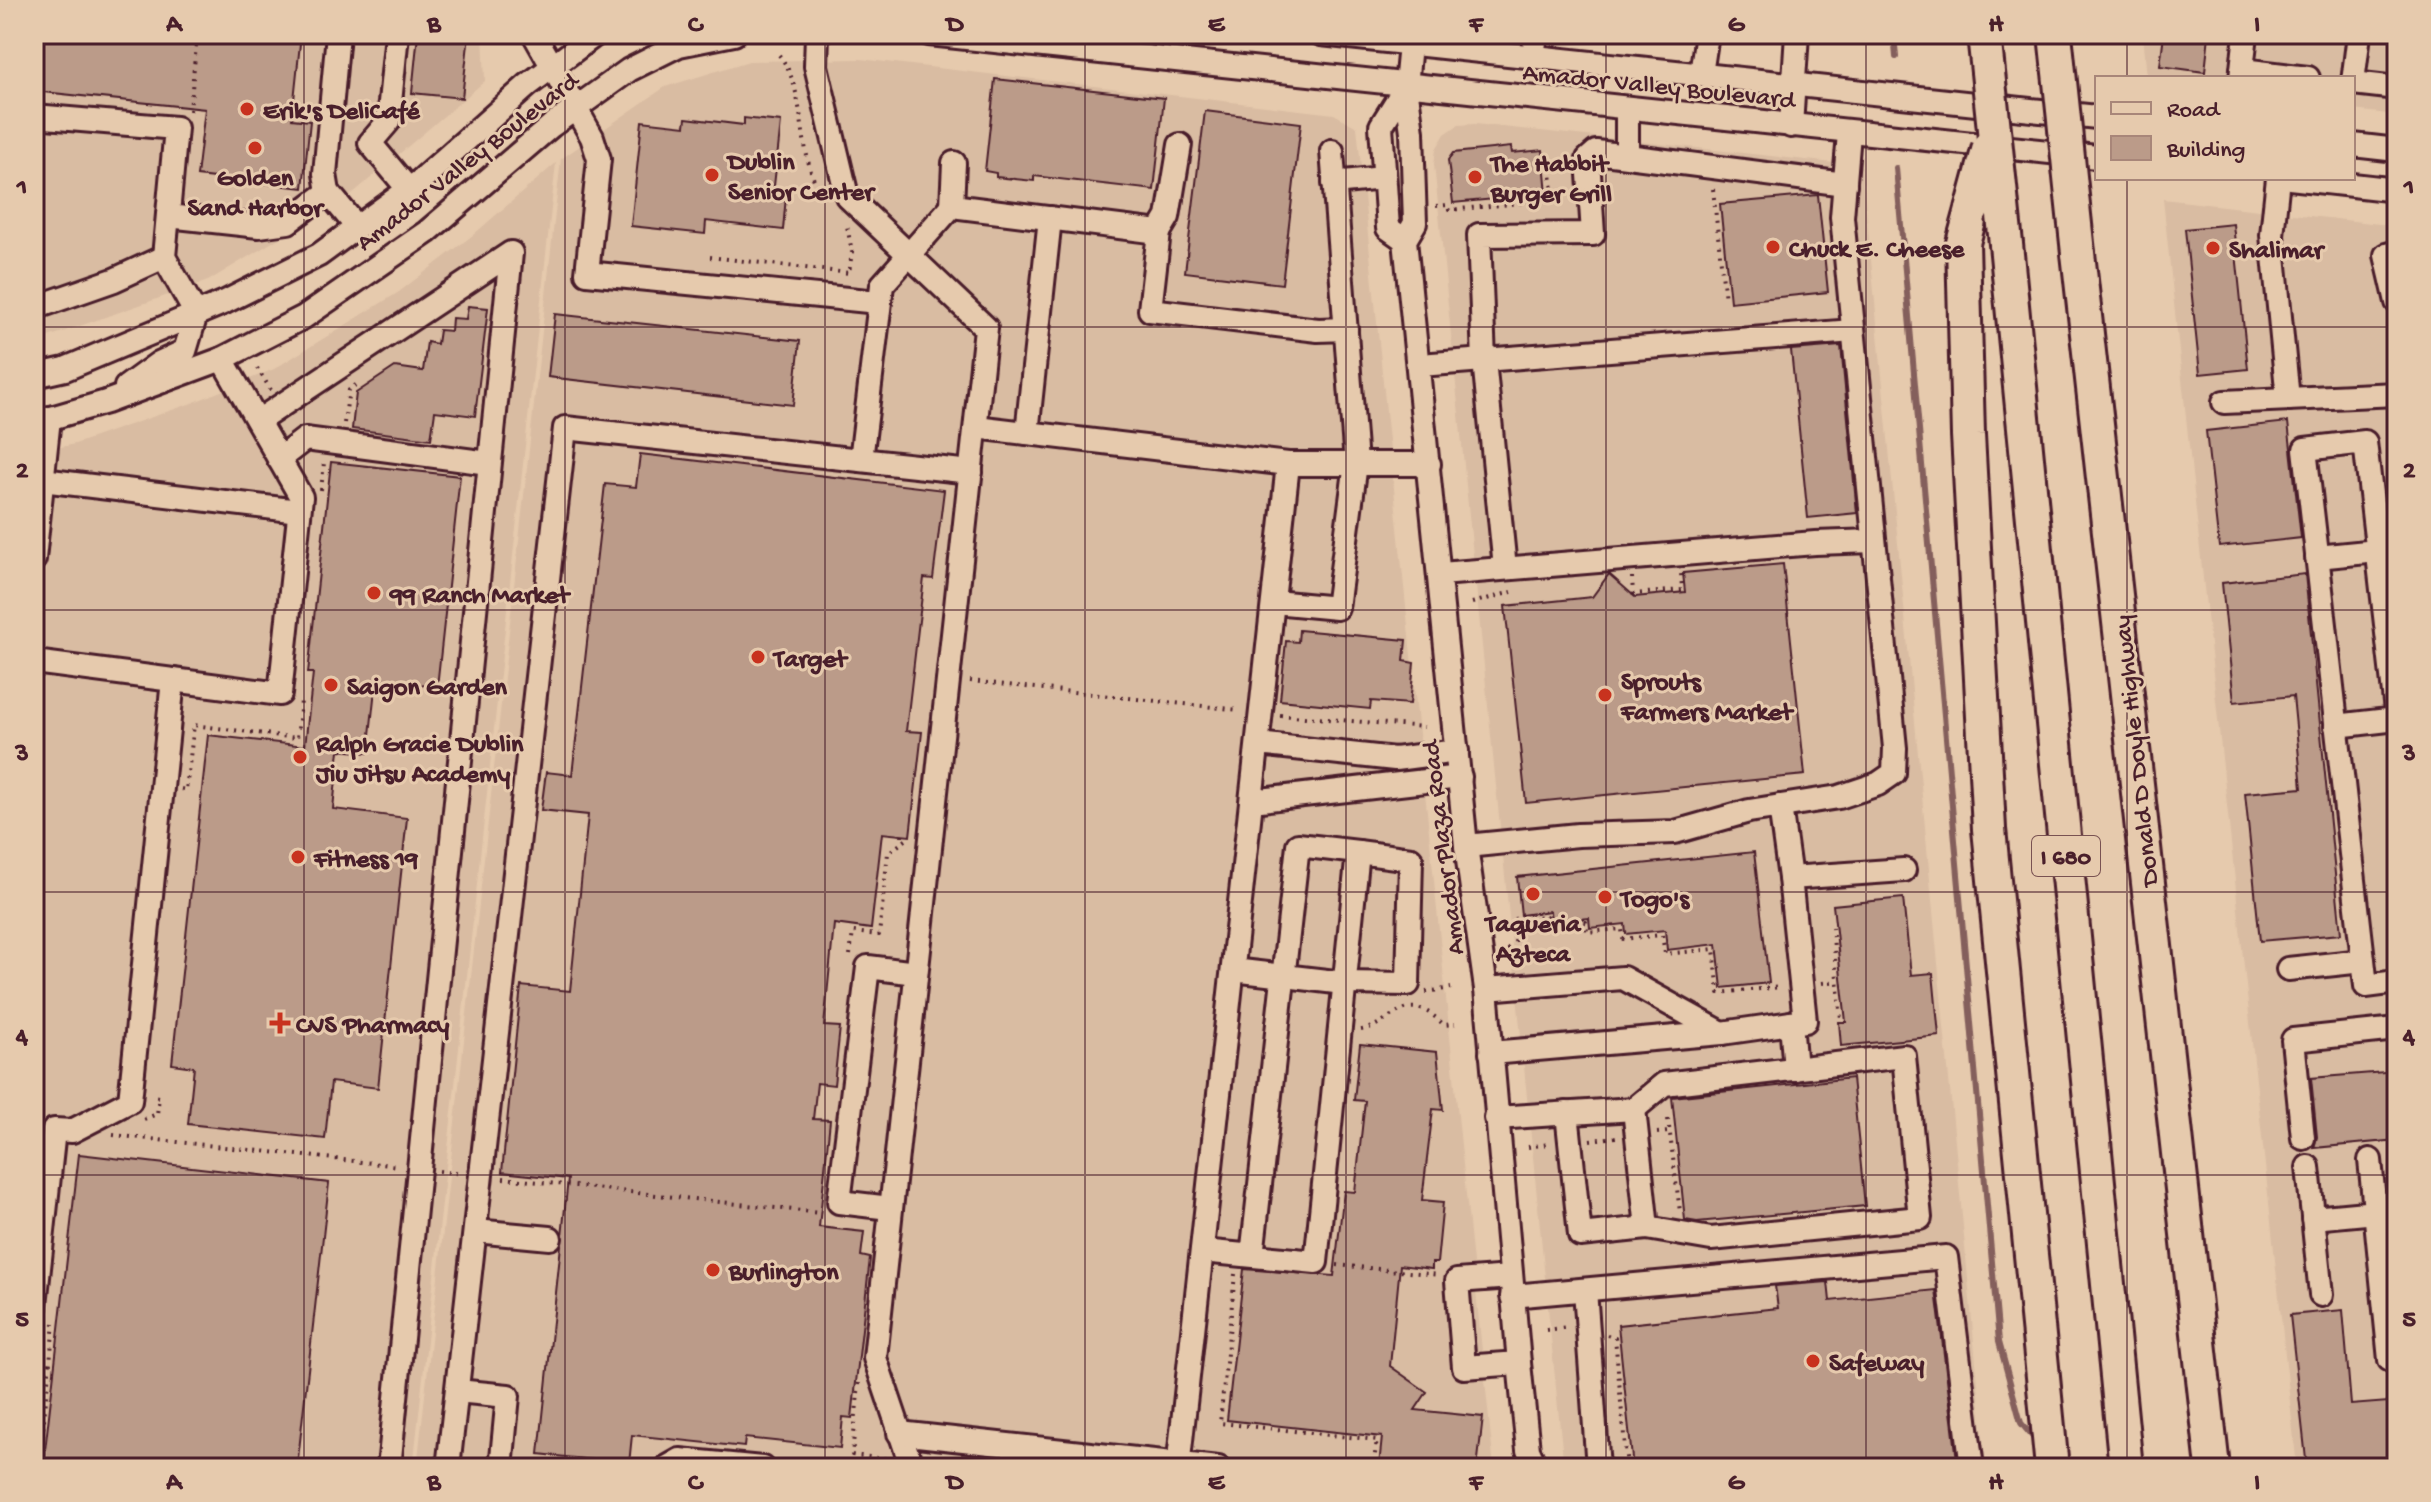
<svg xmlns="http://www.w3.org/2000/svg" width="2431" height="1502" font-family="'Gochi Hand',sans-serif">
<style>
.built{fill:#d9bca2}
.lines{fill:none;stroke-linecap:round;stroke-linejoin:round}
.stream{stroke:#845f5c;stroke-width:6}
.building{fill:#bb9b89;stroke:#4a1f2b;stroke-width:2}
.minor-casing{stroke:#4a1f2b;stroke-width:28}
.highway-casing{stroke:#4a1f2b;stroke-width:38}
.path{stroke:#4a1f2b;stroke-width:4;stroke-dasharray:2 6;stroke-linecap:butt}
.minor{stroke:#e6caad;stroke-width:22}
.highway{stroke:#e6caad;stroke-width:32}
.highway-bridge-casing{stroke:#4a1f2b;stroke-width:38;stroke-linecap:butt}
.highway-bridge{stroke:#e6caad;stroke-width:32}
.grid{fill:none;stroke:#4a1f2b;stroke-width:2;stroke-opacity:0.55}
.poi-dot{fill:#c8321e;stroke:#e6caad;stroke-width:3}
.labels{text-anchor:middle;stroke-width:6;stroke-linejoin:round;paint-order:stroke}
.shield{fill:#e6caad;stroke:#795252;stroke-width:2}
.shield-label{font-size:24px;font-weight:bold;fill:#4a1f2b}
.street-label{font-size:26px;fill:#4a1f2b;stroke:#e6caad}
.poi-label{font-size:26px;font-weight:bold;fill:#4a1f2b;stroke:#e6caad;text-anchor:start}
.neatline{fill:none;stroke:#4a1f2b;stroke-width:3}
.grid-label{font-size:26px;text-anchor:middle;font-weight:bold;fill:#4a1f2b}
</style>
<rect width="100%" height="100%" fill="#e6caad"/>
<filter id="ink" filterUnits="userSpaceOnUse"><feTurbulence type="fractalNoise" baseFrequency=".0125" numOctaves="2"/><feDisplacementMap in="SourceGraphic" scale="16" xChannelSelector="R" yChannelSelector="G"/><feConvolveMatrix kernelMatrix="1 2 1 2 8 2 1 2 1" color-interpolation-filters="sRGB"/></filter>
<g filter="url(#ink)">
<!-- built -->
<g class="built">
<path d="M34,34H483L485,81L352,194L208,281L34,342Z"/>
<path d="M2143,34H2397V115L2353,110V78H2147Z"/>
<path d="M860,59L1334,114L1357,127L1494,1468H417L561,159L665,87L749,61Z"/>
<path d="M1475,124L1862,166L1986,1468H1564L1434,164L1436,149L1445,134L1458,125Z"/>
<path d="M556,163L413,1468H34V453L75,444L192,403L274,369L399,292L473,235Z"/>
<path d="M2163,199L2397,226V1468H2297Z"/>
</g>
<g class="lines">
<!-- stream -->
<g class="stream">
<path d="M1894,34L1896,57"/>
<path d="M1896,168L1999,1342L2021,1423L2038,1443"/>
</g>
</g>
<!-- building -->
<g class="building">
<path d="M34,34H301L292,119L310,121L303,188L197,176L205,109L34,91Z"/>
<path d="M418,34H469L462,98L412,93Z"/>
<path d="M2164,34L2209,35L2205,72L2160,66Z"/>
<path d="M995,79L1164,98L1154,190L1034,176V181L996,177V173L985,171Z"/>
<path d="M1205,111L1301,123L1282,284L1185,272Z"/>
<path d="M686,118L744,125V118L781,122L773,195L786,196L783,230L706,221L705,234L631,226L642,121L685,126Z"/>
<path d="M1511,147L1512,153L1543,150L1547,194L1453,203L1448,160L1453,153Z"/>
<path d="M1818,195L1828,292L1730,302L1720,204Z"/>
<path d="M2233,224L2248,369L2200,374L2185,229Z"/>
<path d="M468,306L488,308L475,416L435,411L431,439L352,429L356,393L395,367L423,371L427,342L437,344L439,330L451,331L452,318L466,319Z"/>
<path d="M555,314L800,341L793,405L548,377Z"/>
<path d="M1841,346L1857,513L1808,518L1791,350Z"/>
<path d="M2288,422L2301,538L2219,547L2206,431Z"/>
<path d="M640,454L944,490L933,579L924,578L906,731L922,732L910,836L882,833L871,929L834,924L824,1026L840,1027L834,1085L817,1083L813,1119L830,1120L819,1227L864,1232L861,1256L870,1258L852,1418L843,1417L840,1448L745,1438L744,1447L632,1435L629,1464L539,1454L568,1179L502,1172L521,986L570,991L588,815L541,810L546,772L572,775L605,484L636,487Z"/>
<path d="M331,462L460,476L437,687L376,680L368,753L339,750L333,809L407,818L378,1088L331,1082L325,1139L188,1124L194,1067L172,1064L208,735L305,746L313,673H308Z"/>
<path d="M1783,564L1805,775L1526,803L1505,606L1592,597L1609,574L1635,597L1685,592L1683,573Z"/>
<path d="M2305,574L2341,934L2260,941L2245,793L2302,788L2293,696L2234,702L2222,583Z"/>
<path d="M1299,630L1406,640L1404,661L1414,663L1410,704L1371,701L1370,709L1280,700L1286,641L1298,642Z"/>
<path d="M1754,852L1769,983L1722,988L1717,944L1667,950L1665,930L1626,934L1625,924L1590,928L1589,918L1551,922L1550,911L1521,915L1517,877Z"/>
<path d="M1903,898L1911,975L1933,973L1939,1036L1841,1046L1839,1022H1846L1833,905Z"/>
<path d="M1360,1044L1437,1052L1443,1110L1433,1109L1422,1200L1443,1202L1437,1263H1432V1269L1400,1265L1390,1366L1427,1392L1415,1410L1483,1417L1477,1468L1379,1466L1382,1437L1227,1420L1244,1269L1334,1276L1344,1191L1355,1192L1365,1101L1354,1100Z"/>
<path d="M2397,1071V1140L2314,1148L2317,1137L2311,1078Z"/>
<path d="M1852,1078L1865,1206L1697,1222L1685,1220L1672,1097Z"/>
<path d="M79,1154L329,1183L297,1468H43Z"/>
<path d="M1828,1282L1830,1301L1936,1290L1958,1468H1633L1618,1325L1778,1308L1775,1286Z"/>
<path d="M2343,1310L2351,1405L2388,1402L2394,1468H2307L2290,1315Z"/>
</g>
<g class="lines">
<defs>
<g id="minor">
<path d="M397,34L388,122L370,143L409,190"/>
<path d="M534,34L592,137L599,159L587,273L878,302"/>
<path d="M817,34L816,66L847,196L986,328L875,1358L912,1468"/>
<path d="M929,34L2097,157"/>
<path d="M1321,34L2097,117"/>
<path d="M1411,34L1406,86L1412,132L1415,223L1405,240L1466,846L1486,989L1519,1363L1528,1450L1536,1468"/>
<path d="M1533,57L1536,34"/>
<path d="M2242,70L2308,78"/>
<path d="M1701,74L1707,34"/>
<path d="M2241,78L2246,34"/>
<path d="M2353,82L2359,34"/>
<path d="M2353,83L2397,88"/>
<path d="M34,116L176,128L164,257L196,314"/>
<path d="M1791,126L1797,34"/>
<path d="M2353,145L2397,150"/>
<path d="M1627,155V108"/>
<path d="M2278,178L2272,235L2288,399"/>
<path d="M2290,178L2397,190"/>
<path d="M1334,183L1383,178"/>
<path d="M328,192L357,227"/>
<path d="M952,206L954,163"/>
<path d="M168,216L259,226L288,222L328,192L325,174L338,34"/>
<path d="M1159,232L1168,217L1180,145"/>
<path d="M1405,240L1388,228L1381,126L1406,86"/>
<path d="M2397,252L2386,255L2397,302"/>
<path d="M34,308L114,280L164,257"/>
<path d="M1420,365L1853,331"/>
<path d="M34,376L65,369L225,302L319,255L420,181L528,85L596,34"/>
<path d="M126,387L159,363L185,351L196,314"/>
<path d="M2224,402L2397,394"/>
<path d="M258,421L511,253L389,1468"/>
<path d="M34,423L106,402L222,359L304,317L427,232L551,126L629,70L679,45L734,34"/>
<path d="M976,427L1288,464H1429"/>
<path d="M1027,433L1050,218"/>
<path d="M279,459L305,439L489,463"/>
<path d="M861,460L882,285L952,206L1159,232L1150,310L1318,330L1346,329"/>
<path d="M42,480L299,511"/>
<path d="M2317,557L2397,549"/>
<path d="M34,559L49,418"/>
<path d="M1505,568L1484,360L1479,235L1593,234L1588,159L1596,152L1845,184"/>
<path d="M1441,574L1815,543L1874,541"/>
<path d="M1274,602L1337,608L1356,463L1332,151"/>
<path d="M34,662L173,680"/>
<path d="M2397,720L2365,442L2305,449L2366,986L2397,982"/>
<path d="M2336,726L2397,719"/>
<path d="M1258,744L1395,759L1457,751"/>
<path d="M1252,801L1460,777"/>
<path d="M1780,806L1790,878"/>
<path d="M1466,846L1578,835L1675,832L1749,811L1839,797L1878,784L1894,773L1895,748L1842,217L1849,133"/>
<path d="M2288,969L2363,961"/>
<path d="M1233,970L1344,983L1408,984L1411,859L1358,852"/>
<path d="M1486,989L1623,978L1722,1033"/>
<path d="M1791,1023L1795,1069"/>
<path d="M1491,1053L1722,1033L1805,1021L1790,878L1904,870"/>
<path d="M1567,1113L1580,1235L1647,1228L1634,1109"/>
<path d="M1496,1118L1634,1109L1664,1084L1904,1056L1920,1218L1711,1239L1647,1228"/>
<path d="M2303,1138L2293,1040L2397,1029"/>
<path d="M2370,1160L2390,1360L2397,1359"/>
<path d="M2308,1167L2321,1295"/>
<path d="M890,1208L839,1202L868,967L916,973"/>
<path d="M2313,1218L2397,1210"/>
<path d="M475,1231L550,1238"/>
<path d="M1202,1251L1316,1262L1358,852L1298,845L1252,1256"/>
<path d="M1511,1277L1457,1281L1464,1367L1519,1363"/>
<path d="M1585,1290L1598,1468"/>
<path d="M1512,1296L1946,1257L1972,1468"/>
<path d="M34,1314L54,1130L72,1131L130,1101L173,680L280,694L301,497L222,359"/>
<path d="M457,1391L508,1396L501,1468"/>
<path d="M899,1433L1218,1468"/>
<path d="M448,1468L565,428L971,472"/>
<path d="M666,1468L680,1460L762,1468"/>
<path d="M1178,1468L1288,464"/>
</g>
<g id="highway">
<path d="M1972,210L1963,243L1968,435L1989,829L2052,1468"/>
<path d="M2006,244L2126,1468"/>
<path d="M2078,253L2213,1468"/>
</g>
</defs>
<!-- minor casing -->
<use href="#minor" class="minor-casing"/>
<!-- highway casing -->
<use href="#highway" class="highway-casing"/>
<!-- path -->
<g class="path">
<path d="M779,55C809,91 796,165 824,196"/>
<path d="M190,111L197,34"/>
<path d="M1713,189L1725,300"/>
<path d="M1436,206L1448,205L1449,210L1554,200L1550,164"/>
<path d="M710,257L849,273L852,252L847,226"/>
<path d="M257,368L271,390"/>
<path d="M344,423L349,390L360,382"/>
<path d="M321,490L324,463"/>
<path d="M1632,577L1633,594L1682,590L1681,573"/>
<path d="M1472,603L1512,592"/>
<path d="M970,681L1240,710"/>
<path d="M1280,715L1424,727"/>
<path d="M181,789L186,790L194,725L297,738L301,701"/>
<path d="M1832,927L1841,1019"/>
<path d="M1507,949H1516L1513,919L1546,916L1547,926L1586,922L1587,932L1622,929L1623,939L1662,935L1665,954L1714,949L1719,993L1781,987"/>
<path d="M850,955L853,932L879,935L888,853L910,837"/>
<path d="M1822,983L1837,981"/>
<path d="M1426,992L1451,988"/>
<path d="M1361,1030C1393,1025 1405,986 1444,1025L1455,1024"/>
<path d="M144,1119L157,1114L159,1097L152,1096"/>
<path d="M1668,1119L1680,1212"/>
<path d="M1657,1133L1669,1132"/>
<path d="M113,1135L399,1166"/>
<path d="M1590,1140L1617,1137"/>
<path d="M1528,1147L1549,1144"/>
<path d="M439,1171L462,1174"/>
<path d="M503,1178L820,1213"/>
<path d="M1337,1265L1440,1275"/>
<path d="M1235,1274L1220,1423L1377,1440L1373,1468"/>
<path d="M1546,1330L1568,1327"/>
<path d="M1607,1335L1615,1337L1627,1468"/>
<path d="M859,1383L852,1455L887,1459"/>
<path d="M39,1468L54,1323"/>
</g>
<!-- minor -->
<use href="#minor" class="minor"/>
<!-- highway -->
<use href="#highway" class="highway"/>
<defs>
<g id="highway-bridge">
<path d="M1984,34L2006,244"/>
<path d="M2055,34L2078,253"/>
<path d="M1972,210L1989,147"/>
</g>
</defs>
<!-- highway-bridge casing -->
<use href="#highway-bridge" class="highway-bridge-casing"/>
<!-- highway-bridge -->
<use href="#highway-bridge" class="highway-bridge"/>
</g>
</g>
<!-- grid -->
<path class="grid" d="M304,34V1468M565,34V1468M825,34V1468M1085,34V1468M1346,34V1468M1606,34V1468M1866,34V1468M2127,34V78M2127,178V1468M34,327H2397M34,610H2397M34,892H2397M34,1175H2397"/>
<!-- markers -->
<g class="poi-dot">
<circle cx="247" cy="109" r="8"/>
<circle cx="255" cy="148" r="8"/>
<circle cx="712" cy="175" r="8"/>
<circle cx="1475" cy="177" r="8"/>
<circle cx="1773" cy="247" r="8"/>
<circle cx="2213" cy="248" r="8"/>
<circle cx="374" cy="593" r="8"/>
<circle cx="758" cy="657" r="8"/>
<circle cx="331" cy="685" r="8"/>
<circle cx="1605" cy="695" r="8"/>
<circle cx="300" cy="757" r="8"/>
<circle cx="298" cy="857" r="8"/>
<circle cx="1533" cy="894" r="8"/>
<circle cx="1605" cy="897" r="8"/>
<path d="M276 1011h8v8h8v8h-8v8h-8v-8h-8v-8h8z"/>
<circle cx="713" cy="1270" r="8"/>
<circle cx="1813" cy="1361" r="8"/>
</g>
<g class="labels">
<!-- shield labels -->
<rect class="shield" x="2032" y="836" width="68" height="40" rx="6"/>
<g class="shield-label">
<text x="2066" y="864">I 680</text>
</g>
<!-- street labels -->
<g class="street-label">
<text transform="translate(1659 84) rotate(6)" y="9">Amador Valley Boulevard</text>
<text transform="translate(466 160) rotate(-38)" y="9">Amador Valley Boulevard</text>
<text transform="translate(2134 751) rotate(-96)" y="9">Donald D Doyle Highway</text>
<text transform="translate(1441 848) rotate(-97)" y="9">Amador Plaza Road</text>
</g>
<!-- poi labels -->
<g class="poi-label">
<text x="263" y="118">Erik's DeliCafé</text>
<text x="728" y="169">Dublin<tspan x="728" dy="30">Senior Center</tspan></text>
<text x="1491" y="171">The Habbit<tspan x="1491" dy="30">Burger Grill</tspan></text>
<text x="255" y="185" text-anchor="middle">Golden<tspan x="255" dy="30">Sand Harbor</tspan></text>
<text x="1789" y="256">Chuck E. Cheese</text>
<text x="2229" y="257">Shalimar</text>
<text x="390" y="602">99 Ranch Market</text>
<text x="774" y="666">Target</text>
<text x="1621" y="689">Sprouts<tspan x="1621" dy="30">Farmers Market</tspan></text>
<text x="347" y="694">Saigon Garden</text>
<text x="316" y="751">Ralph Gracie Dublin<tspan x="316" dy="30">Jiu Jitsu Academy</tspan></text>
<text x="314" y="866">Fitness 19</text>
<text x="1621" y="906">Togo's</text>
<text x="1533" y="931" text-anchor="middle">Taqueria<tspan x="1533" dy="30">Azteca</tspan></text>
<text x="296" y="1032">CVS Pharmacy</text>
<text x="729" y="1279">Burlington</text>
<text x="1829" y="1370">Safeway</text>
</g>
</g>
<!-- margin -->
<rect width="2431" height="1502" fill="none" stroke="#e6caad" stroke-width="88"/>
<!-- legend -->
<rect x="2095" y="76" width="260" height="104" fill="#e6caad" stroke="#a88679" stroke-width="2"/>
<rect x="2111" y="102" width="40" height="12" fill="#e6caad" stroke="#a88679" stroke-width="2"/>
<text x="2167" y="116" font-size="24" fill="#4a1f2b">Road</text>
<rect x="2111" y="136" width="40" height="24" fill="#bb9b89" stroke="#a88679" stroke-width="2"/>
<text x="2167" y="156" font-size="24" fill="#4a1f2b">Building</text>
<rect x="44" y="44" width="2343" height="1414" class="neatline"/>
<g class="grid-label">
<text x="174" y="31">A</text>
<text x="434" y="31">B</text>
<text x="695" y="31">C</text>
<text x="955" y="31">D</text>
<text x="1216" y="31">E</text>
<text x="1476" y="31">F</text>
<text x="1736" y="31">G</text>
<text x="1996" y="31">H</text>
<text x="2257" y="31">I</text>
<text x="22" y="194">1</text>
<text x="2409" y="194">1</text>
<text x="22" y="477">2</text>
<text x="2409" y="477">2</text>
<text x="22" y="760">3</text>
<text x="2409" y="760">3</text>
<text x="22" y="1043">4</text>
<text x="2409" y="1043">4</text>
<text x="22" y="1326">5</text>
<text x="2409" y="1326">5</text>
<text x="174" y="1489">A</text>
<text x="434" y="1489">B</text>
<text x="695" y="1489">C</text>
<text x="955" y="1489">D</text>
<text x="1216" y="1489">E</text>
<text x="1476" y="1489">F</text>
<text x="1736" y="1489">G</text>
<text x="1996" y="1489">H</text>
<text x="2257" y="1489">I</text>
</g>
</svg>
